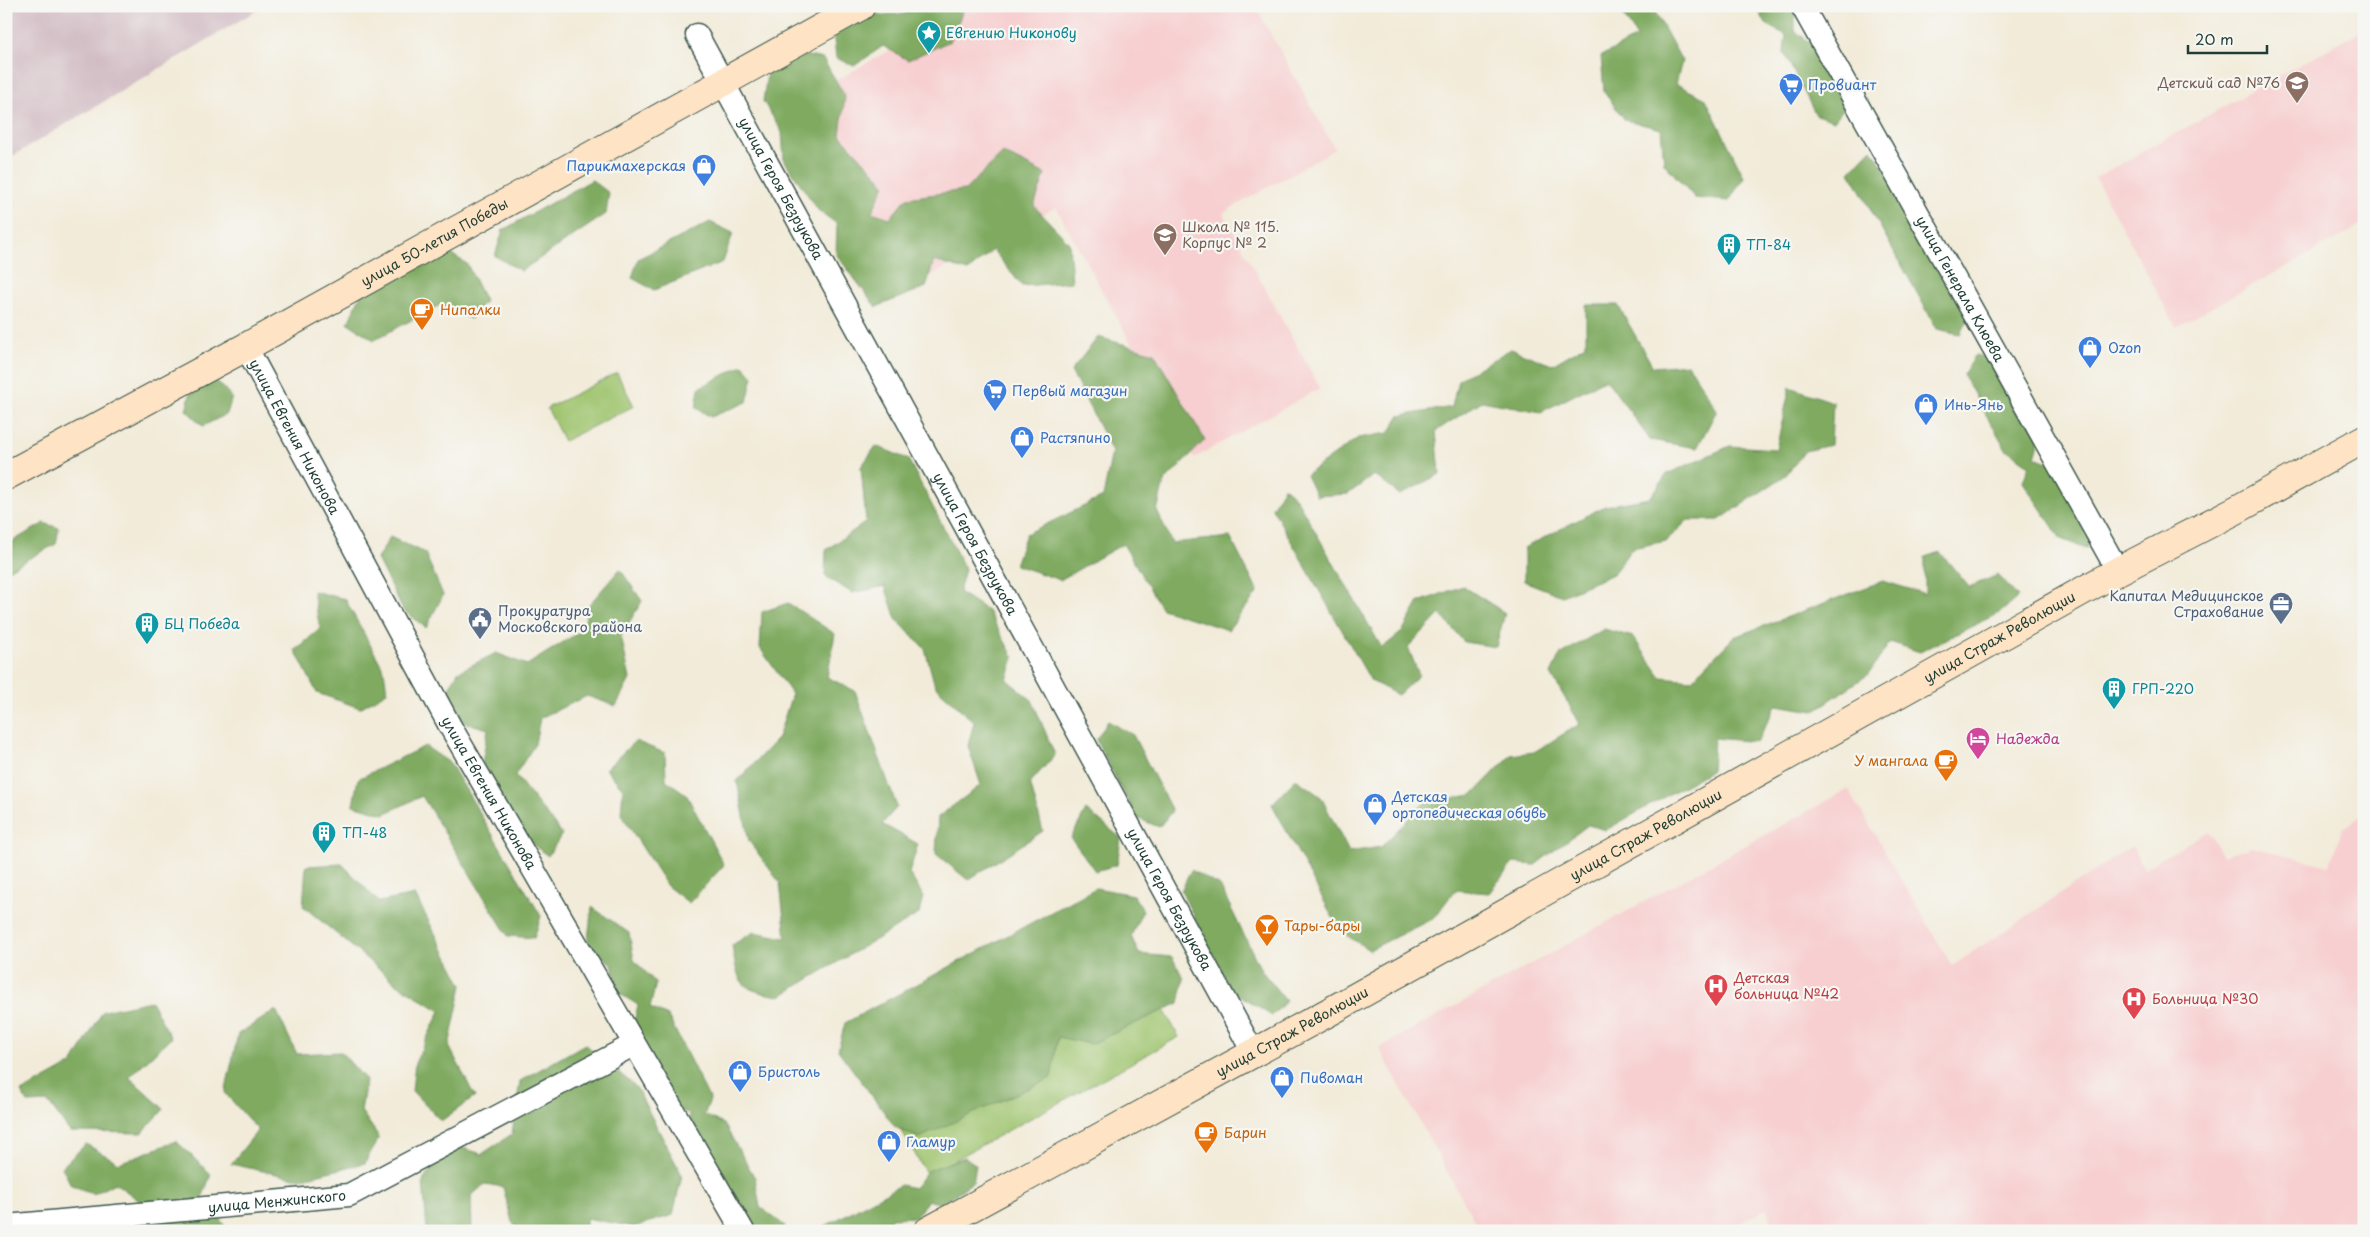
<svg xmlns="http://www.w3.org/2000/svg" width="2370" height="1237" font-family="'Playpen Sans',sans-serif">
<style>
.built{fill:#f7cfd0}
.industrial{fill:#d2bdc5}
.green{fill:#9fc46e;stroke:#5f8051}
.forest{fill:#7faa61;stroke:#4f744a}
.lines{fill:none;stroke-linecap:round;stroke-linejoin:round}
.street-casing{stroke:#3f574d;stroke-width:25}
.secondary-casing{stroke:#3f574d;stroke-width:30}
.street{stroke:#fff;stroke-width:22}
.secondary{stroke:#fee4c5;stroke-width:28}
.labels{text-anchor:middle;stroke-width:4.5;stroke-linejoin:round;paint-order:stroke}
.culture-label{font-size:14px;fill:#0d838f;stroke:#f6f6f2;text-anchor:start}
.education-label{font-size:14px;fill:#785e54;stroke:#f6f6f2;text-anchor:end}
.shop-label{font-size:14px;fill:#366cbe;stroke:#f6f6f2;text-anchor:start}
.street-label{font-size:14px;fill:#1f3d34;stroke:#f6f6f2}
.food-label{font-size:14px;fill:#c56008;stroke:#f6f6f2;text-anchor:start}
.service-label{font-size:14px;fill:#4e5e75;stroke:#f6f6f2;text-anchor:end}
.hotel-label{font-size:14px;fill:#b23c85;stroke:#f6f6f2;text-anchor:start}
.health-label{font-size:14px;fill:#be3a42;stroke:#f6f6f2;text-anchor:start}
</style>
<rect width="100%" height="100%" fill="#f6f6f2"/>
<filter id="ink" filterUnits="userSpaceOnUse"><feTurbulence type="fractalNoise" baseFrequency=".02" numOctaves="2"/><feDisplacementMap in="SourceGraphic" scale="10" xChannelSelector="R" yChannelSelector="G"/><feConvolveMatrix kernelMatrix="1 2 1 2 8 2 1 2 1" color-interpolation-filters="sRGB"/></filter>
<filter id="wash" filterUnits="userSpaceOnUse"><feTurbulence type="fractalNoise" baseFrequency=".0096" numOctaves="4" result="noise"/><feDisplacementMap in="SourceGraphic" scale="20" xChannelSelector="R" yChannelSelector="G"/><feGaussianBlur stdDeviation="1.12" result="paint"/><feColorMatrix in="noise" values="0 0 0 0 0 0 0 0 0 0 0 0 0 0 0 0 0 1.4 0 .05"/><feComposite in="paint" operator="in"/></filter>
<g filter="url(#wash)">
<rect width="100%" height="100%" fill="#f2ebd9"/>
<!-- built -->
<g class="built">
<path d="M968,6H1255L1335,149L1223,213L1320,388L1194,458L1056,207L888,299L784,110Z"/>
<path d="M2364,29V224L2176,327L2095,178Z"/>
<path d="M1848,789L1952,966L2132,846L2144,869L2208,831L2223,856L2252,847L2329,866L2343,828L2364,814V1231H1777L1766,1209L1725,1231H1480L1379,1048Z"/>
</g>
<!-- industrial -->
<path class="industrial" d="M6,6H264L6,160Z"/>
<!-- green -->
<g class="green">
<path d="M617,373L634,406L564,441L547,408Z"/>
<path d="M1099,891L1179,1037L927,1175L845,1031Z"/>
</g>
<!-- forest -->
<g class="forest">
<path d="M910,6H965L950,41L908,60L883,46L854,66L836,58L833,31L865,15L905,14Z"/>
<path d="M1624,6H1652L1682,61L1676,84L1706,99L1744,177L1729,201L1695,198L1664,163L1661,129L1625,120L1604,92L1601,56L1637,37L1623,15Z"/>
<path d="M1756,6H1795V31L1816,47L1847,104L1834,121L1816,115L1784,53L1786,35L1766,24Z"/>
<path d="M799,54L823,59L845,96L840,135L885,184L872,212L890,218L907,198L965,190L1003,153L1045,174L1034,206L1069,243L1072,282L1022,286L993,250L968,271L934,261L926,287L876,307L836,254L837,224L818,210L784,160L782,132L763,101L768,68Z"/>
<path d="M1872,149L1971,311L1960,334L1937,329L1850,172Z"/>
<path d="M592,180L609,193L606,214L521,271L495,256L503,230Z"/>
<path d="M710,222L733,233L723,262L654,290L632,278L638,259Z"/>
<path d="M448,252L467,264L485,301L471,319L440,305L374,340L348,323L361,294Z"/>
<path d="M1586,305H1618L1653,367L1688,364L1717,410L1697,448L1650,440L1606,379L1541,412L1482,401L1436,431L1440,474L1400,495L1374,475L1348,494L1316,496L1306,475L1358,438L1389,433L1399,416L1452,407L1458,380L1511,349L1552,365L1586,345Z"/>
<path d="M1098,337L1154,353L1205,440L1164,482L1157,511L1172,543L1230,537L1258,592L1228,630L1162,609L1123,544L1060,580L1015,565L1026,534L1103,497L1112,452L1071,371Z"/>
<path d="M1975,355L1994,359L2041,436L2035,457L2062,468L2095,524L2086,549L2061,539L2023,482L2029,465L2006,449L1963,375Z"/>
<path d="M743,365L753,376L747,402L711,417L696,408L699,388Z"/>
<path d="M215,379L232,397L227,414L203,426L186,410L191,392Z"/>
<path d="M1790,387L1833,402L1831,445L1805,451L1786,475L1719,520H1688L1666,541L1632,548L1613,574L1562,596L1524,581V548L1605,506L1650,498L1667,474L1730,446L1776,449Z"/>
<path d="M876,446L908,459L965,569L959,592L988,611L1014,658L1007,680L1032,700L1055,755L1030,783L1043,831L968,880L936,854L938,817L981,785L968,746L974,722L935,686L925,649L896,619L885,586L852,593L825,576L826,550L866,522L861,467Z"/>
<path d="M1284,487L1296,498L1382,648L1402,632L1419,602L1463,586L1505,613L1496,647L1464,642L1440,614L1408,647L1419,675L1398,695L1371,681L1272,508Z"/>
<path d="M44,523L59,528L56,544L6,571V545Z"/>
<path d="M390,537L425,553L443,595L426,628L403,610L377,559Z"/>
<path d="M1940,552L1969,587L1998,575L2018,597L2001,612L1920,652L1890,642L1869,674L1814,711L1776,705L1757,742L1714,738L1712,770L1606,830L1588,825L1535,865L1513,863L1489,893L1455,890L1434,918L1369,950L1340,931L1272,804L1296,779L1321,797L1349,852L1381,847L1425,802L1472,795L1511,755L1534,752L1580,724L1551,674L1560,655L1604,629L1633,637L1661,677L1692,680L1734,637L1883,581L1925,594V557Z"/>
<path d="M620,569L642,601L621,636L630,679L616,706L587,696L540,718L535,744L515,775L562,834L548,856L523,837L482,763L488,729L460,721L446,693L458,672L496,653L527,665L584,629L587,607Z"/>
<path d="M313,591L345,599L384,670L387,692L360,708L317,693L295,650L320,629Z"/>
<path d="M788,603L835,634L827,677L855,691L897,807L882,824L918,844L909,873L923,896L919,914L780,996C739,990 738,984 732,945L754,932L786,938L780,883L749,841L737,781L778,738L792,694L760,648L762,612Z"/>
<path d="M1108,721L1133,735L1172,811L1159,827L1137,818L1096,740Z"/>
<path d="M635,741L665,753L666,780L686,794L724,865L689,903L667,886L621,814L623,789L606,769Z"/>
<path d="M425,746L450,763L541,916L534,938L508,936L422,796L384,814L353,805L358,779Z"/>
<path d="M1086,810L1121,838L1117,865L1095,871L1071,838Z"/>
<path d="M342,864L379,902L415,895L462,985L449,1046L475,1097L441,1121L412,1091L415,1063L440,1011L397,984L303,906L306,866Z"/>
<path d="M1191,870L1220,886L1261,970L1286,1001L1272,1016L1231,990L1181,891Z"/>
<path d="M1096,888L1133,895L1143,910L1131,936L1139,954L1172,957L1184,979L1179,1003L1091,1044L1058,1037L1051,1078L919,1138L895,1127L838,1050L845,1023Z"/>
<path d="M592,907L629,933L634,960L656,983L650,1008L668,1016L710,1100L704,1115L724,1124L755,1178L760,1207L785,1226L783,1231H746L745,1211L726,1202L694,1143L689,1114L674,1107L631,1036L638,1005L617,992L612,964L587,946Z"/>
<path d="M151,1001L171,1038L129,1077L164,1109L142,1133L70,1132L48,1102L28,1103L21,1092L72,1064L103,1011Z"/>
<path d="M276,1010L297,1054L341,1052L366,1080L361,1111L379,1137L365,1163L299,1179L231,1164L258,1130L225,1093L238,1034Z"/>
<path d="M585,1044L636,1087L682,1175L673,1215L634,1227L586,1218V1231H519L512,1222L503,1187L485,1184L471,1196L472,1231H427L423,1181L447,1143L482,1154L512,1134L520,1081Z"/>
<path d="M176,1141L211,1174L201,1201L145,1205L115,1183L94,1194L71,1185L62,1167L86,1144L119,1163Z"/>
<path d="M965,1157L976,1165L973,1182L941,1204L928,1200L916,1217L891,1218L887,1231H824L825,1226L901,1185L914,1188L927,1171Z"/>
<path d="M216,1213L228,1231H72Z"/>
</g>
</g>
<g filter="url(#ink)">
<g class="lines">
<defs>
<g id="street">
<path id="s1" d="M1802,6L2118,571"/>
<path id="s2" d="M697,35L1253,1052"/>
<path id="s3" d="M246,347L450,726L743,1231"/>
<path id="s4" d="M6,1226L349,1195L633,1045"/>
</g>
<g id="secondary">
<path id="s5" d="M6,476L246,347L861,6"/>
<path id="s6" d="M928,1231L1329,1012L2118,571L2236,510L2364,439"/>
</g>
</defs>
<!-- street casing -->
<use href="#street" class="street-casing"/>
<!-- secondary casing -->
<use href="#secondary" class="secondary-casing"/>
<!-- street -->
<use href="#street" class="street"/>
<!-- secondary -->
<use href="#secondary" class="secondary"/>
</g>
</g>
<!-- icons -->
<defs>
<symbol id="sight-pin" viewBox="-11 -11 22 30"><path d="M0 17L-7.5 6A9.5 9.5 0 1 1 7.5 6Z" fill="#0f9aa8" stroke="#f6f6f2"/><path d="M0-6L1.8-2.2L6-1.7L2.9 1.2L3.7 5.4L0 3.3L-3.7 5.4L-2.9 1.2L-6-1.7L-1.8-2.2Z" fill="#fff"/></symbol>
<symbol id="school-pin" viewBox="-11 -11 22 30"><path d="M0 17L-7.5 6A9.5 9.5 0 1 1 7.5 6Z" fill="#8d6e63" stroke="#f6f6f2"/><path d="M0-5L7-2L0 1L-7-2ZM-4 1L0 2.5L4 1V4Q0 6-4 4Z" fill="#fff"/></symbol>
<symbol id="supermarket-pin" viewBox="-11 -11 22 30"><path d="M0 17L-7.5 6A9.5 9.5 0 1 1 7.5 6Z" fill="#3f7fe0" stroke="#f6f6f2"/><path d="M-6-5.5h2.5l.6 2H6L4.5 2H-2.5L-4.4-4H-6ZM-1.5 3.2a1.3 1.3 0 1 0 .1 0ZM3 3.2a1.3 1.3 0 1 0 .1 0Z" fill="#fff"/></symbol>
<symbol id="shop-pin" viewBox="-11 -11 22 30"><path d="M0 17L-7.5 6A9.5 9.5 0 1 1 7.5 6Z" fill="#3f7fe0" stroke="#f6f6f2"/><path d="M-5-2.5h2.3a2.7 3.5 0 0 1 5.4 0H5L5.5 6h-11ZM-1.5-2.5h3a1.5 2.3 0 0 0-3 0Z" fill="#fff"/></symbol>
<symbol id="building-pin" viewBox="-11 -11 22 30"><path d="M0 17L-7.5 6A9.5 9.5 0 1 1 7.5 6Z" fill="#0f9aa8" stroke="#f6f6f2"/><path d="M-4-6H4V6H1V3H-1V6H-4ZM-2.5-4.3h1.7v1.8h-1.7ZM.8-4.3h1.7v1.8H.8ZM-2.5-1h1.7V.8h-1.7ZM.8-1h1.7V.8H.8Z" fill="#fff"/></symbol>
<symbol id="cafe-pin" viewBox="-11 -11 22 30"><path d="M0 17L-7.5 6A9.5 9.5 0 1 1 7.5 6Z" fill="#e8710a" stroke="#f6f6f2"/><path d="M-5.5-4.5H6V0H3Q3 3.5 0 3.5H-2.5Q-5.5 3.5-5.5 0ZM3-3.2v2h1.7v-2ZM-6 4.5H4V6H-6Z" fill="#fff"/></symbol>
<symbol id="office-pin" viewBox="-11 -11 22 30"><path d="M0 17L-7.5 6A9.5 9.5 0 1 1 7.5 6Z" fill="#5c6f8a" stroke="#f6f6f2"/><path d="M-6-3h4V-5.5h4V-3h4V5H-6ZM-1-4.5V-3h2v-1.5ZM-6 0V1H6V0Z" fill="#fff"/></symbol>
<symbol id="civic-pin" viewBox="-11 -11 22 30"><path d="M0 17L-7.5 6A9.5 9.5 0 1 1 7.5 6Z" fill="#5c6f8a" stroke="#f6f6f2"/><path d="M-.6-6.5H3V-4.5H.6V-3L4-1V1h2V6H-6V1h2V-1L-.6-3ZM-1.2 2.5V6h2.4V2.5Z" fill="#fff"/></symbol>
<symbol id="hotel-pin" viewBox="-11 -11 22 30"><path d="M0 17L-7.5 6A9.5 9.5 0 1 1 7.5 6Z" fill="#d1479c" stroke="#f6f6f2"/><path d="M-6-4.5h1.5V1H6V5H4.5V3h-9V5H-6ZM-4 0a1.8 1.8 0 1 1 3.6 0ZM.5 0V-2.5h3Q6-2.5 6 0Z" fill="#fff"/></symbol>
<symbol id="bar-pin" viewBox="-11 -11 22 30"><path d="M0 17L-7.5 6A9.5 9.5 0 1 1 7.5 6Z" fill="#e8710a" stroke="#f6f6f2"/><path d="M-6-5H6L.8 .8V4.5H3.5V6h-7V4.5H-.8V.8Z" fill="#fff"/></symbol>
<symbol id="hospital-pin" viewBox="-11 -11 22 30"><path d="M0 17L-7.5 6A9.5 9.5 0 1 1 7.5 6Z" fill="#e0444e" stroke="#f6f6f2"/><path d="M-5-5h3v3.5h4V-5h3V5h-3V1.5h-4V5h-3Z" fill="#fff"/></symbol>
</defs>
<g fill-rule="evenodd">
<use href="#sight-pin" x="915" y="19" width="28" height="38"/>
<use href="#school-pin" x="2283" y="69" width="28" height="38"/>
<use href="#supermarket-pin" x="1777" y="71" width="28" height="38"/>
<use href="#shop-pin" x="690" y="152" width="28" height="38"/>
<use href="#school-pin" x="1151" y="221" width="28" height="38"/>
<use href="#building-pin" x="1715" y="231" width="28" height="38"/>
<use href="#cafe-pin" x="408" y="296" width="28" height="38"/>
<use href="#shop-pin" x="2076" y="334" width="28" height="38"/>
<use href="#supermarket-pin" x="981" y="377" width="28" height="38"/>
<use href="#shop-pin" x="1912" y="391" width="28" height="38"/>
<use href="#shop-pin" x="1008" y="424" width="28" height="38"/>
<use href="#office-pin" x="2267" y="590" width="28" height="38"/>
<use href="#civic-pin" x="466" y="605" width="28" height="38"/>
<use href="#building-pin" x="133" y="610" width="28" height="38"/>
<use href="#building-pin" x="2100" y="675" width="28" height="38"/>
<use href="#hotel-pin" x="1964" y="725" width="28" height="38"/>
<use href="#cafe-pin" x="1932" y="747" width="28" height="38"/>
<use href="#shop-pin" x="1361" y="791" width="28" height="38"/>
<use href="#building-pin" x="310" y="819" width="28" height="38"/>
<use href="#bar-pin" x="1253" y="912" width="28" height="38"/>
<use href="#hospital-pin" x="1702" y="972" width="28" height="38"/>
<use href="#hospital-pin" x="2120" y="985" width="28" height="38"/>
<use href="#shop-pin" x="726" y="1058" width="28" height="38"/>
<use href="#shop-pin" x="1268" y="1064" width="28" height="38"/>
<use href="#cafe-pin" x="1192" y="1119" width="28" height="38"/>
<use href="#shop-pin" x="875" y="1128" width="28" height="38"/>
</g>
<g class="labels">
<!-- culture labels -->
<g class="culture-label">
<text x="946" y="38">Евгению Никонову</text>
<text x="1746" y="250">ТП-84</text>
<text x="164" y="629">БЦ Победа</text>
<text x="2132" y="694">ГРП-220</text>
<text x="342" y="838">ТП-48</text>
</g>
<!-- education labels -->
<g class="education-label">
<text x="2280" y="88">Детский сад №76</text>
<text x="1182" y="232" text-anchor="start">Школа № 115.<tspan x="1182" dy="16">Корпус № 2</tspan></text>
</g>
<!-- shop labels -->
<g class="shop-label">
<text x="1808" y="90">Провиант</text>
<text x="686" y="171" text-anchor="end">Парикмахерская</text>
<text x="2108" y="353">Ozon</text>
<text x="1012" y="396">Первый магазин</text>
<text x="1944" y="410">Инь-Янь</text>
<text x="1040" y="443">Растяпино</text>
<text x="1392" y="802">Детская<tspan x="1392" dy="16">ортопедическая обувь</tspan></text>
<text x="758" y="1077">Бристоль</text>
<text x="1300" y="1083">Пивоман</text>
<text x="906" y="1147">Гламур</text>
</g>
<!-- street labels -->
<g class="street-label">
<text dy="5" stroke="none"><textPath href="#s2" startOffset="175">улица Героя Безрукова</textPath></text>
<text dy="5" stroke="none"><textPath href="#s5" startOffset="488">улица 50-летия Победы</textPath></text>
<text dy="5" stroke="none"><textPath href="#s1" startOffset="324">улица Генерала Клюева</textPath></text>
<text dy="5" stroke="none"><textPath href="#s3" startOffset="102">улица Евгения Никонова</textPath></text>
<text dy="5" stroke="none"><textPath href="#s2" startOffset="580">улица Героя Безрукова</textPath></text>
<text dy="5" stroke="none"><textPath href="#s6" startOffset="1225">улица Страж Революции</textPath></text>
<text dy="5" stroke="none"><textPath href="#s3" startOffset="508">улица Евгения Никонова</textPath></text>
<text dy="5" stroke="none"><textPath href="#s6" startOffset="820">улица Страж Революции</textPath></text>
<text dy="5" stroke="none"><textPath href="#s2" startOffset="985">улица Героя Безрукова</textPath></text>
<text dy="5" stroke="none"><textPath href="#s6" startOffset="415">улица Страж Революции</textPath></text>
<text dy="5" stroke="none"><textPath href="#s4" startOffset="272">улица Менжинского</textPath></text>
</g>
<!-- food labels -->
<g class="food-label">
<text x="440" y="315">Нипалки</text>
<text x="1928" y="766" text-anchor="end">У мангала</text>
<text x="1284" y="931">Тары-бары</text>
<text x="1224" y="1138">Барин</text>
</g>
<!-- service labels -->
<g class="service-label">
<text x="2264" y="601">Капитал Медицинское<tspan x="2264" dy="16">Страхование</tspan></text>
<text x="498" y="616" text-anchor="start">Прокуратура<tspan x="498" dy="16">Московского района</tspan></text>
</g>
<!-- hotel labels -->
<g class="hotel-label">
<text x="1996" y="744">Надежда</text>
</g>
<!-- health labels -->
<g class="health-label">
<text x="1734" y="983">Детская<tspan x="1734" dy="16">больница №42</tspan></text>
<text x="2152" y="1004">Больница №30</text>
</g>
</g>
<!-- margin -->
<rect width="2370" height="1237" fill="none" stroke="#f6f6f2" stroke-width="25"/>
<!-- scale -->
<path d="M2188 45v8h79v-8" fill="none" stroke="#1f3d34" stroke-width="2.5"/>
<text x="2195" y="45" font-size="15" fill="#1f3d34" stroke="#f6f6f2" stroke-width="4" paint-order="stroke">20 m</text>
</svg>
